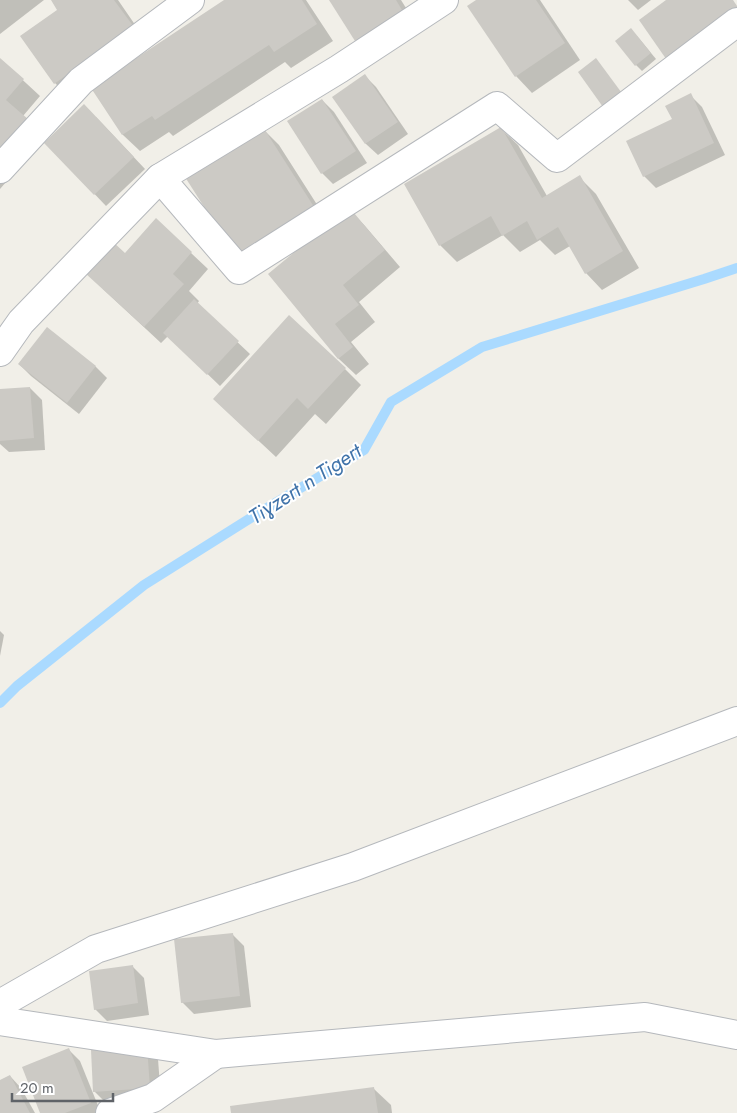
<svg xmlns="http://www.w3.org/2000/svg" width="737" height="1113" font-family="Jost,sans-serif">
<style>
.shadow{fill:#0003}
.lines{fill:none;stroke-linecap:round;stroke-linejoin:round}
.stream{stroke:#aadaff;stroke-width:10}
.building{fill:#cccac5}
.minor-casing{stroke:#b5b8bc;stroke-width:30}
.minor{stroke:#fff;stroke-width:28}
.labels{text-anchor:middle;stroke-width:4;stroke-linejoin:round;paint-order:stroke}
.water-label{font-size:21px;font-style:italic;fill:#4174aa;stroke:#fff}
</style>
<rect width="100%" height="100%" fill="#f1efe8"/>
<!-- shadow -->
<g class="shadow">
<path d="M0,0H44L0,34Z"/>
<path d="M53,0H118L149,45L71,99L55,83L59,10Z"/>
<path d="M226,0H306L333,41L291,68L285,62L173,136L169,132L140,151L123,135L92,88Z"/>
<path d="M331,0H401L418,27L373,56L356,40Z"/>
<path d="M478,0H540L580,60L532,93L516,76Z"/>
<path d="M628,0H651L638,10Z"/>
<path d="M637,36L656,59L642,71L636,65Z"/>
<path d="M0,59L40,96L23,116L45,137L0,189Z"/>
<path d="M365,76L376,87L408,134L378,155L366,144L334,97Z"/>
<path d="M690,95L702,107L725,155L656,188L644,176L673,119Z"/>
<path d="M322,100L334,112L367,163L333,184L322,173Z"/>
<path d="M96,117L145,169L106,206L46,143Z"/>
<path d="M263,129L279,145L330,225L349,209L365,226L400,267L359,302L375,322L351,342L369,364L356,375L339,359L270,274L300,249L299,248L255,276L239,260Z"/>
<path d="M501,129L518,145L547,196L579,177L596,194L639,268L602,290L586,273L570,246L555,255L540,240L520,252L503,235L457,262L440,245Z"/>
<path d="M156,220L208,269L189,291L199,301L197,304L250,354L220,386L168,336L161,343L103,289L125,254Z"/>
<path d="M47,329L96,367L107,378L79,414L31,376L19,364Z"/>
<path d="M345,369L361,385L326,424L315,414L276,457L231,415Z"/>
<path d="M30,388L42,400L45,450L9,452L0,444V390Z"/>
<path d="M0,631L4,635L0,656Z"/>
<path d="M232,934L244,946L251,1007L194,1014L182,1002Z"/>
<path d="M132,966L144,978L149,1015L107,1021L95,1009Z"/>
<path d="M146,1047L158,1059L161,1099L106,1103L94,1091Z"/>
<path d="M68,1049L80,1061L101,1113H41Z"/>
<path d="M10,1076L21,1088L35,1113H0V1082Z"/>
<path d="M374,1089L391,1105L392,1113H232Z"/>
</g>
<g class="lines">
<!-- stream -->
<path class="stream" d="M0,703L17,686L144,585L257,514L364,450L391,402L482,347L704,279L737,268"/>
</g>
<!-- building -->
<g class="building">
<path d="M51,0H114L134,27L54,84L20,36L57,10Z"/>
<path d="M224,0H302L317,24L274,52L269,45L155,120L152,116L122,135L91,88Z"/>
<path d="M329,0H396L402,10L355,41Z"/>
<path d="M476,0H536L565,43L515,77L467,6Z"/>
<path d="M666,0H733L737,6V19L671,66L639,20Z"/>
<path d="M631,28L651,53L635,66L615,41Z"/>
<path d="M0,58L24,79L6,100L29,120L0,153Z"/>
<path d="M596,58L627,100L608,114L578,72Z"/>
<path d="M365,74L398,122L365,144L332,97Z"/>
<path d="M691,93L714,143L643,177L626,141L672,119L665,106Z"/>
<path d="M322,99L356,151L321,174L287,121Z"/>
<path d="M84,104L134,157L94,195L44,143Z"/>
<path d="M263,127L316,210L238,260L185,177Z"/>
<path d="M501,127L542,198L580,175L623,251L585,274L558,227L537,240L527,221L502,236L491,216L439,246L404,184Z"/>
<path d="M349,207L385,250L343,285L359,305L335,324L353,347L338,359L268,274Z"/>
<path d="M156,218L192,252L173,274L184,284L144,327L85,273L113,242L125,253Z"/>
<path d="M194,299L239,341L207,375L163,333Z"/>
<path d="M289,315L346,368L308,409L297,398L258,441L213,399Z"/>
<path d="M47,327L96,366L67,403L18,364Z"/>
<path d="M30,387L34,438L0,441V389Z"/>
<path d="M233,933L240,996L181,1003L174,939Z"/>
<path d="M133,965L138,1003L94,1010L89,971Z"/>
<path d="M147,1046L150,1088L93,1092L91,1050Z"/>
<path d="M69,1048L91,1103L65,1113H40L22,1067Z"/>
<path d="M10,1075L30,1113H0V1080Z"/>
<path d="M374,1087L378,1113H231L230,1106Z"/>
</g>
<g class="lines">
<defs>
<g id="minor">
<path d="M0,169L81,81L190,0"/>
<path d="M160,178L239,270L497,106L557,158L737,22"/>
<path d="M0,352L21,322L160,178L339,69L444,0"/>
<path d="M0,1004L96,949L353,867L737,721"/>
<path d="M0,1021L216,1054L645,1017L737,1035"/>
<path d="M110,1113L153,1098L216,1054"/>
</g>
</defs>
<!-- minor casing -->
<use href="#minor" class="minor-casing"/>
<!-- minor -->
<use href="#minor" class="minor"/>
</g>
<g class="labels">
<!-- water labels -->
<g class="water-label">
<text transform="translate(305 484) rotate(-33)" y="7">Tiɣzert n Tigert</text>
</g>
</g>
<!-- scale -->
<path d="M12 1093v8h101v-8" fill="none" stroke="#5f6368" stroke-width="2.5"/>
<text x="20" y="1093" font-size="15" fill="#5f6368" stroke="#ffffff" stroke-width="4" paint-order="stroke">20 m</text>
</svg>
